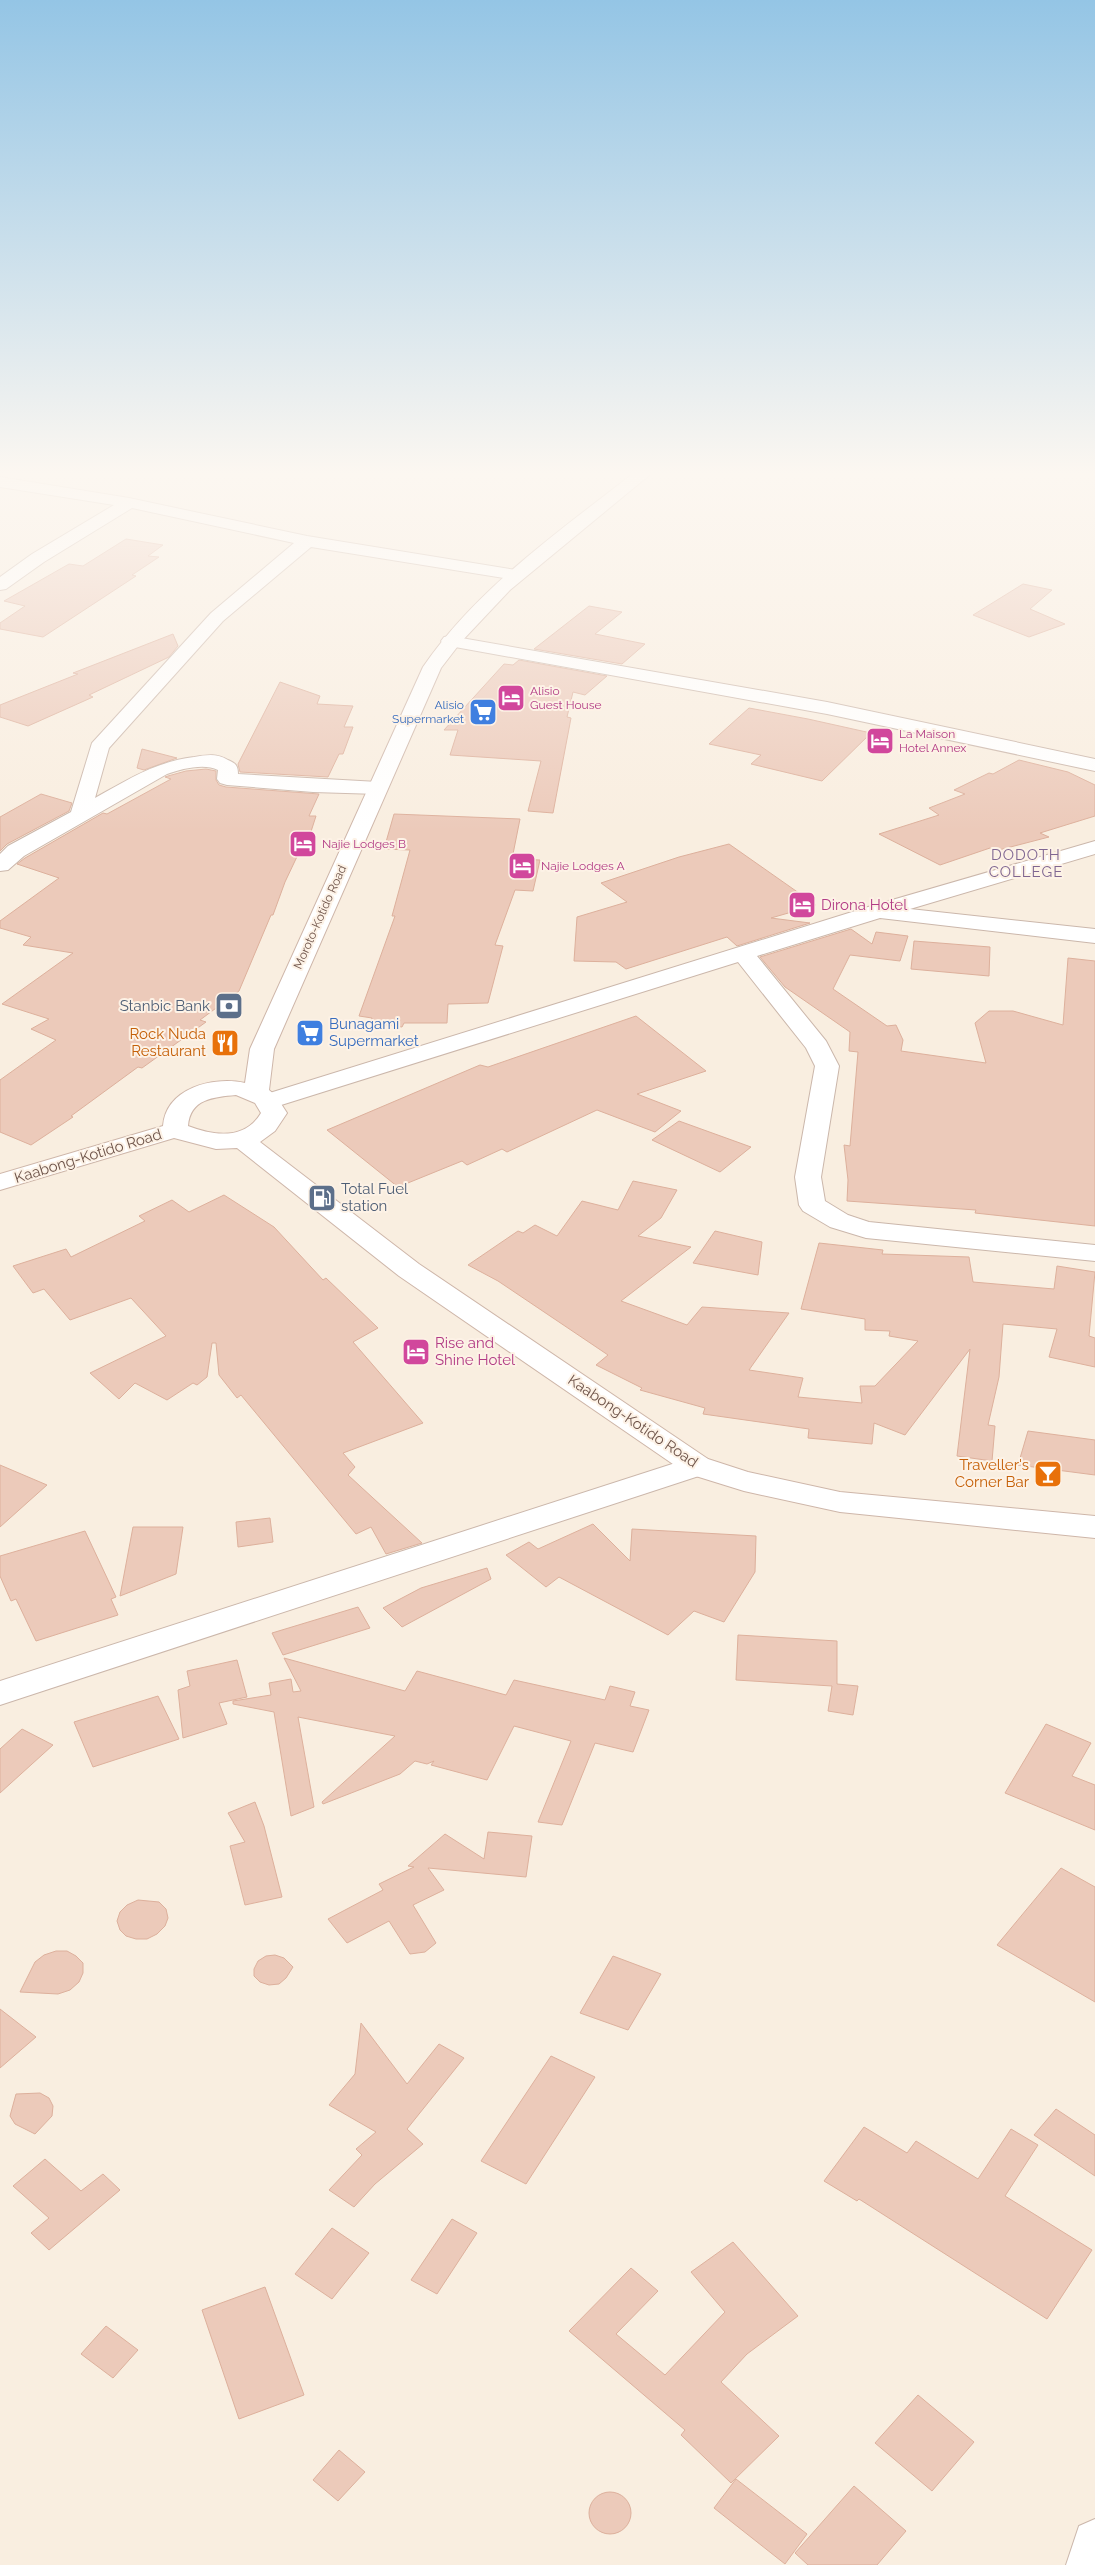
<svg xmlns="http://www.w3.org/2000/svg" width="1095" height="2565" font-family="Raleway,sans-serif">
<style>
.building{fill:#eccaba;stroke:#ddb09c}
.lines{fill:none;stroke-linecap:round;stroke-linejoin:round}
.street-casing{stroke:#cbb7ab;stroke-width:2}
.secondary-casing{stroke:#ceb6a9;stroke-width:2}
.street{fill:#fff;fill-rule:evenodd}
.secondary{fill:#fff;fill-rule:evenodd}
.labels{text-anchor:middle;stroke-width:4;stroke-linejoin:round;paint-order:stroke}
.far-hotel-label{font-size:12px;fill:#b23c85;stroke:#fdf2e6;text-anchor:start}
.far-shop-label{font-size:12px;fill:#366cbe;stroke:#fdf2e6;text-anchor:end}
.far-street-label{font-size:12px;fill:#6e544a;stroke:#fdf2e6}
.far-quarter-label{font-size:15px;letter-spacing:1px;fill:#7f6691;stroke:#fdf2e6}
.hotel-label{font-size:15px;fill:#b23c85;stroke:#fdf2e6;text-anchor:start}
.service-label{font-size:15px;fill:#4e5e75;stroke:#fdf2e6;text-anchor:end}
.shop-label{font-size:15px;fill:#366cbe;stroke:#fdf2e6;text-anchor:start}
.food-label{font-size:15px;fill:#c56008;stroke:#fdf2e6;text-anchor:end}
.street-label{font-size:15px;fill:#6e544a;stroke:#fdf2e6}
</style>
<rect width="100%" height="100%" fill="#f9eee0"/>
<!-- building -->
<g class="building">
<path d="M126,539L163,545L148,556L159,557L132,575L136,576L43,637L0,629V623L25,606L4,601L69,564L83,566Z"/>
<path d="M1023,584L1052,590L1030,609L1065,624L1029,637L973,615Z"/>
<path d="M589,606L622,612L595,634L645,644L622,664L534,649Z"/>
<path d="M173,634L178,646L169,657L89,695L93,697L28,726L0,717V705L78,674L73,673Z"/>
<path d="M519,660L607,676L585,695L573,692L567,717L571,718L553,813L528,811L541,761L450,755L458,730H444L504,664L513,665Z"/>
<path d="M280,682L320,696L317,704L353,706L344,727H353L343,754H339L328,777L240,772L238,764Z"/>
<path d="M749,708L808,719L871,733L822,781L751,764L761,755L709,744Z"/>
<path d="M142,749L177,758L144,770L137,768Z"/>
<path d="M1019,760L1068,772L1095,785V816L1040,833L1049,837L995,851L990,848L940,865L879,834L939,815L929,808L965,794L954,790L989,773L993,774Z"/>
<path d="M206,769L216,771V780L219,785L226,787L319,794L309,816H316L307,844H303L285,882L273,915H271L239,991L200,1020L206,1022L142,1068L138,1067L71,1116L73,1117L31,1145L0,1132V1080L56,1040L31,1029L49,1019L2,1004L73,953L23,945L31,937L0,928V921L59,878L17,864L25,858L103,813L107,814L171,779L165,777L168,776L186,771Z"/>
<path d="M41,794L72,803L69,811L7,844L0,851V817Z"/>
<path d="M394,814L520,819L512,859L540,860L533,891L515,890L495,945L503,946L488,1003L448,1004L447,1023H404L402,1027L371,1023L372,1018L359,1016L395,916H392L410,850L384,849Z"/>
<path d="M729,844L816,905L771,918L810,923L737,946L727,937L626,969L616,962L574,961L577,917L627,902L601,883L679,857Z"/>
<path d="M851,929L872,944L876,932L908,936L900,961L850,955L833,989L887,1026L896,1025L903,1040L901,1051L986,1063L975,1023L989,1011H1013L1063,1025L1068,958L1095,961V1226L975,1213L976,1210L847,1201L848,1180L844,1145L850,1146L858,1052L849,1051L850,1032L785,987L760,957Z"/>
<path d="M914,941L990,947L989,976L911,969Z"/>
<path d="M636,1016L706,1071L637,1094L681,1111L655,1132L597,1110L507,1152L502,1149L467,1165L462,1161L398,1187L327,1130L480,1065L488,1067Z"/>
<path d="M679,1121L751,1147L720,1172L652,1140Z"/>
<path d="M633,1181L677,1190L661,1218L638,1236L691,1247L621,1301L687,1325L702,1307L789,1313L749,1370L803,1378L798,1397L862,1403L860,1386H875L918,1341L889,1336L890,1331L865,1330V1319L801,1309L819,1243L883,1250L882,1254L969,1257L973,1282L1054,1289L1057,1266L1095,1272L1089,1336L1095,1338V1367L1049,1357L1057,1329L1003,1324L999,1377L988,1425L995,1426L992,1461L957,1456L970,1349L905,1435L874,1423L872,1444L808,1438L809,1429L703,1414L705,1408L640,1390L642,1388L596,1365L608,1355L498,1281L468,1265L518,1231L523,1233L535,1225L557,1236L582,1201L618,1210Z"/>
<path d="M224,1195L274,1227L323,1280L326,1278L378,1328L353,1342L423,1423L343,1453L355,1467L348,1475L422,1543L386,1554L371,1527L356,1534L241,1395L237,1398L219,1375L216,1343H212L207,1377L197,1385L193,1383L167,1400L135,1383L119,1399L90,1373L166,1336L131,1298L70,1320L44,1289L33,1293L13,1266L66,1249L71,1257L145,1221L139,1216L172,1200L189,1212Z"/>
<path d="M715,1231L762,1242L758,1275L693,1263Z"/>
<path d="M1028,1431L1095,1440V1475L1018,1465Z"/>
<path d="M0,1465L47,1485L0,1527Z"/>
<path d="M270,1518L273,1542L238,1547L236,1522Z"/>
<path d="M593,1524L630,1561L632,1529L756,1536L755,1572L724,1622L694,1611L668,1635L559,1577L546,1587L506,1555L529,1542L538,1549Z"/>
<path d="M133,1527H183L176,1574L120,1596Z"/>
<path d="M85,1531L116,1597L111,1599L118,1615L36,1641L16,1599L11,1601L0,1576V1556Z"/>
<path d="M487,1568L491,1579L402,1627L383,1608L421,1588Z"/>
<path d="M358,1607L370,1628L283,1655L272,1633Z"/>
<path d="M738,1635L837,1641V1684L858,1686L853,1715L828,1711L832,1686L736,1680Z"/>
<path d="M284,1658L405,1691L417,1671L506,1695L514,1680L605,1700L610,1686L635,1692L630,1706L649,1710L633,1752L595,1743L562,1825L538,1822L571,1741L514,1726L487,1780L431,1765L434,1761L427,1764L415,1761L400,1774L323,1804L322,1802L395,1736L298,1717L314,1807L291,1816L274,1712L233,1704V1701L271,1695L269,1683L291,1679L293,1692L301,1691Z"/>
<path d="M237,1660L247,1697L219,1703L227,1724L183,1738L178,1690L190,1686L187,1671Z"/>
<path d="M158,1696L179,1739L93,1767L74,1722Z"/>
<path d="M1046,1724L1091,1743L1072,1776L1095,1785V1830L1005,1793Z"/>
<path d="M22,1729L53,1745L0,1793V1749Z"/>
<path d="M255,1802L264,1826L282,1897L245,1905L230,1846L245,1842L228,1813Z"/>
<path d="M488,1832L532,1836L526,1877L428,1868L444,1890L413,1905L436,1943L425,1952L410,1954L389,1921L347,1943L328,1919L383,1890L379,1884L414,1867L408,1866L445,1834L484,1859Z"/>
<path d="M1061,1868L1095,1887V2002L997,1945Z"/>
<path d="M138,1900L159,1902L166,1909L168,1918L165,1926L157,1934L147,1939H136L126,1936L120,1930L117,1921L120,1912L127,1905Z"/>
<path d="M56,1951H67L76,1956L83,1963V1973L79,1982L70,1990L58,1994L20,1992L35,1962L44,1955Z"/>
<path d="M275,1955L284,1958L293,1967L286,1978L279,1984L269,1985L260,1982L254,1976V1969L258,1961L266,1956Z"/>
<path d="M613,1956L661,1974L628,2030L580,2013Z"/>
<path d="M0,2009L36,2037L0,2068Z"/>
<path d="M361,2023L407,2084L439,2044L464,2058L407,2129L423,2144L375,2184L354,2207L329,2190L362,2155L356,2149L376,2132L329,2105L355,2074Z"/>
<path d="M551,2056L595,2077L526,2184L481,2161Z"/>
<path d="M40,2093L49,2098L53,2106L52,2116L35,2134L15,2124L10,2116L16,2094Z"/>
<path d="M1056,2109L1095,2135V2176L1034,2135Z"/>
<path d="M864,2127L907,2153L916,2141L978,2179L1011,2129L1038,2145L1005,2196L1092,2250L1047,2319L859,2199L857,2201L824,2181Z"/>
<path d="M45,2159L81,2191L103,2174L120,2190L49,2250L31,2233L49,2218L13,2186Z"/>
<path d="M452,2219L477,2233L437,2294L411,2280Z"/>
<path d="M332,2228L369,2253L332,2299L295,2274Z"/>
<path d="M733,2242L798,2316L747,2354L721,2382L779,2436L731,2483L681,2435L685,2430L569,2331L631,2268L658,2291L616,2334L665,2375L725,2312L691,2272Z"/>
<path d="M265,2287L304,2395L239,2419L202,2310Z"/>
<path d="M106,2326L138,2350L113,2378L81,2354Z"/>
<path d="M918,2395L974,2442L932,2491L875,2443Z"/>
<path d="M339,2450L365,2472L338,2501L313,2480Z"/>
<path d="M736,2479L807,2534L785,2564L714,2508Z"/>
<path d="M854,2486L906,2531L877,2565H808L795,2553Z"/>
<circle cx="610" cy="2513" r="21"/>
</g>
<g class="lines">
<defs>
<g id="street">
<path d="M0,477L129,498L307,536L516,570L522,571L525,575L522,579L516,580L311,547L223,621L109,748L95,798C129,779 155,762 194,757C207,755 216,753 228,760C235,763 238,765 238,774L378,782L385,784L388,788L385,792L378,794L313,792L227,785L220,783L217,779L218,770C204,763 181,769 167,774L24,856L8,870L0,871V854L8,846L71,812L92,743L211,613L294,543L132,508L44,562L6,589L0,590V577L32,554L114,505L0,487Z"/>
<path d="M450,636L827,702L1095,759V771L827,714L444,645L441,641L444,637Z"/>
<path d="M1095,841V854L910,909L1095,929V943L880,918L757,956L826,1041L839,1066L821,1177L825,1201L848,1215L869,1222L1095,1245V1261L866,1238L830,1227L803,1211L799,1205L795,1177L815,1066L806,1048L738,962L278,1106L269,1108L260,1106L257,1101L260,1096L868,907Z"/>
<path d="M697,1456L708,1459L712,1466L708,1473L0,1705V1681Z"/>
<path d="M1095,2519V2565H1066L1079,2526Z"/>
</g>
<path id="secondary" d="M635,472H653L510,590L461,642L441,668L274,1049L269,1090L276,1096L287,1113L275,1131L260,1142L419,1264L708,1459L748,1472L840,1492L1095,1516V1538L840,1512L744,1491L686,1473L399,1276L237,1148L216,1149L174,1138L0,1190V1174L163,1126C166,1088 213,1076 245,1083L250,1049L423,667C478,587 560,531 635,472ZM236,1095L255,1103L261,1113C245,1140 214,1136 188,1126C190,1099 213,1097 236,1095Z"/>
</defs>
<!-- street casing -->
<use href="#street" class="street-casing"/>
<!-- secondary casing -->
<use href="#secondary" class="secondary-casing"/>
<!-- street -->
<use href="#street" class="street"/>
<!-- secondary -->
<use href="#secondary" class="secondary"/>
</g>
<!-- sky -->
<linearGradient id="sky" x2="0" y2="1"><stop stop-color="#94c5e5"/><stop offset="0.57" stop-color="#fcf7f1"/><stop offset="1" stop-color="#fcf7f1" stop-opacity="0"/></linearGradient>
<rect width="1095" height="831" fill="url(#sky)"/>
<!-- icons -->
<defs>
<symbol id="hotel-square" viewBox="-11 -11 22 22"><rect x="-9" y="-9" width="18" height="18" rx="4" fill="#d1479c" stroke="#fdf2e6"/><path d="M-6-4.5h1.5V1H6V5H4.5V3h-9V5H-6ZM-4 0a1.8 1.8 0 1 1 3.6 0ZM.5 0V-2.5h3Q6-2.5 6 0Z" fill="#fff"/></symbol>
<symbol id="supermarket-square" viewBox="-11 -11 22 22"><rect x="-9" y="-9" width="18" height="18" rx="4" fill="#3f7fe0" stroke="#fdf2e6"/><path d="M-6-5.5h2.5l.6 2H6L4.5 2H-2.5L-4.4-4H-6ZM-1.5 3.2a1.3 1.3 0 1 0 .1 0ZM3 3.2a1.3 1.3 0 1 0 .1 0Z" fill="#fff"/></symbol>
<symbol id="bank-square" viewBox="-11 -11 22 22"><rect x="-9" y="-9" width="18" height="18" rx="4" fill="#5c6f8a" stroke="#fdf2e6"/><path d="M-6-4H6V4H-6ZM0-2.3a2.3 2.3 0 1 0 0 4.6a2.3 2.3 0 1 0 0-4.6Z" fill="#fff"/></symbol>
<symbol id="restaurant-square" viewBox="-11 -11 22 22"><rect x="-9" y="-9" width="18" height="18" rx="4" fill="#e8710a" stroke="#fdf2e6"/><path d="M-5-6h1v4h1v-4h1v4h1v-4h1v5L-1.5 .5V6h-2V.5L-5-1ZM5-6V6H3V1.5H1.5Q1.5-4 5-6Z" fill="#fff"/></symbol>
<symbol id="fuel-square" viewBox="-11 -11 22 22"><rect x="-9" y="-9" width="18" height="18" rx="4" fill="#5c6f8a" stroke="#fdf2e6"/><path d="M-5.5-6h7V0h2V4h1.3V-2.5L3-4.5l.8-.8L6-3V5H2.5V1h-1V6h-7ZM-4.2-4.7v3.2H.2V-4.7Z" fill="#fff"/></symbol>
<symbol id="bar-square" viewBox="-11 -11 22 22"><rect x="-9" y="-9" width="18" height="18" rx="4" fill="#e8710a" stroke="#fdf2e6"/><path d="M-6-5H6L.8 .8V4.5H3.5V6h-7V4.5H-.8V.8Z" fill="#fff"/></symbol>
</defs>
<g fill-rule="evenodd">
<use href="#hotel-square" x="495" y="682" width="32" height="32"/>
<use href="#supermarket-square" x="467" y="696" width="32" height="32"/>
<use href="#hotel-square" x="864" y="725" width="32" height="32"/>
<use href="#hotel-square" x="287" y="828" width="32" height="32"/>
<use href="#hotel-square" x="506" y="850" width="32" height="32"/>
<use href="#hotel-square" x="786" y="889" width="32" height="32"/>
<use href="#bank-square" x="213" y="990" width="32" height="32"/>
<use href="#supermarket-square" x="294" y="1017" width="32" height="32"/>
<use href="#restaurant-square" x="209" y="1027" width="32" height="32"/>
<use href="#fuel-square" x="306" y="1182" width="32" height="32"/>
<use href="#hotel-square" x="400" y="1336" width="32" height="32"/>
<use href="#bar-square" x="1032" y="1458" width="32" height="32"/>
</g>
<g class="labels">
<!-- far-hotel labels -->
<g class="far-hotel-label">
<text x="530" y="695">Alisio<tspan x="530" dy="14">Guest House</tspan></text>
<text x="899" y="738">La Maison<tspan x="899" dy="14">Hotel Annex</tspan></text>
<text x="322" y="848">Najie Lodges B</text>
<text x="541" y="870">Najie Lodges A</text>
</g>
<!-- far-shop labels -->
<g class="far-shop-label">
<text x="464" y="709">Alisio<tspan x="464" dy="14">Supermarket</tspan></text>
</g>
<!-- far-street labels -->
<g class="far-street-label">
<text transform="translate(320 917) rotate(-66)" y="4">Moroto-Kotido Road</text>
</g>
<!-- far-quarter labels -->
<g class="far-quarter-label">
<text x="1026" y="860">DODOTH<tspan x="1026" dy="17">COLLEGE</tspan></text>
</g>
<!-- hotel labels -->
<g class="hotel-label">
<text x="821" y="910">Dirona Hotel</text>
<text x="435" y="1348">Rise and<tspan x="435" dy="17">Shine Hotel</tspan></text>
</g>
<!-- service labels -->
<g class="service-label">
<text x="210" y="1011">Stanbic Bank</text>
<text x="341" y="1194" text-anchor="start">Total Fuel<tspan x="341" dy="17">station</tspan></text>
</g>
<!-- shop labels -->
<g class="shop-label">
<text x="329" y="1029">Bunagami<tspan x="329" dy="17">Supermarket</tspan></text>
</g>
<!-- food labels -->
<g class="food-label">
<text x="206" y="1039">Rock Nuda<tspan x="206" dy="17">Restaurant</tspan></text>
<text x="1029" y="1470">Traveller's<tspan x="1029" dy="17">Corner Bar</tspan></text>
</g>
<!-- street labels -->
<g class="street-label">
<text transform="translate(88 1156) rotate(-17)" y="5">Kaabong-Kotido Road</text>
<text transform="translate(633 1421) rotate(34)" y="5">Kaabong-Kotido Road</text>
</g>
</g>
</svg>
